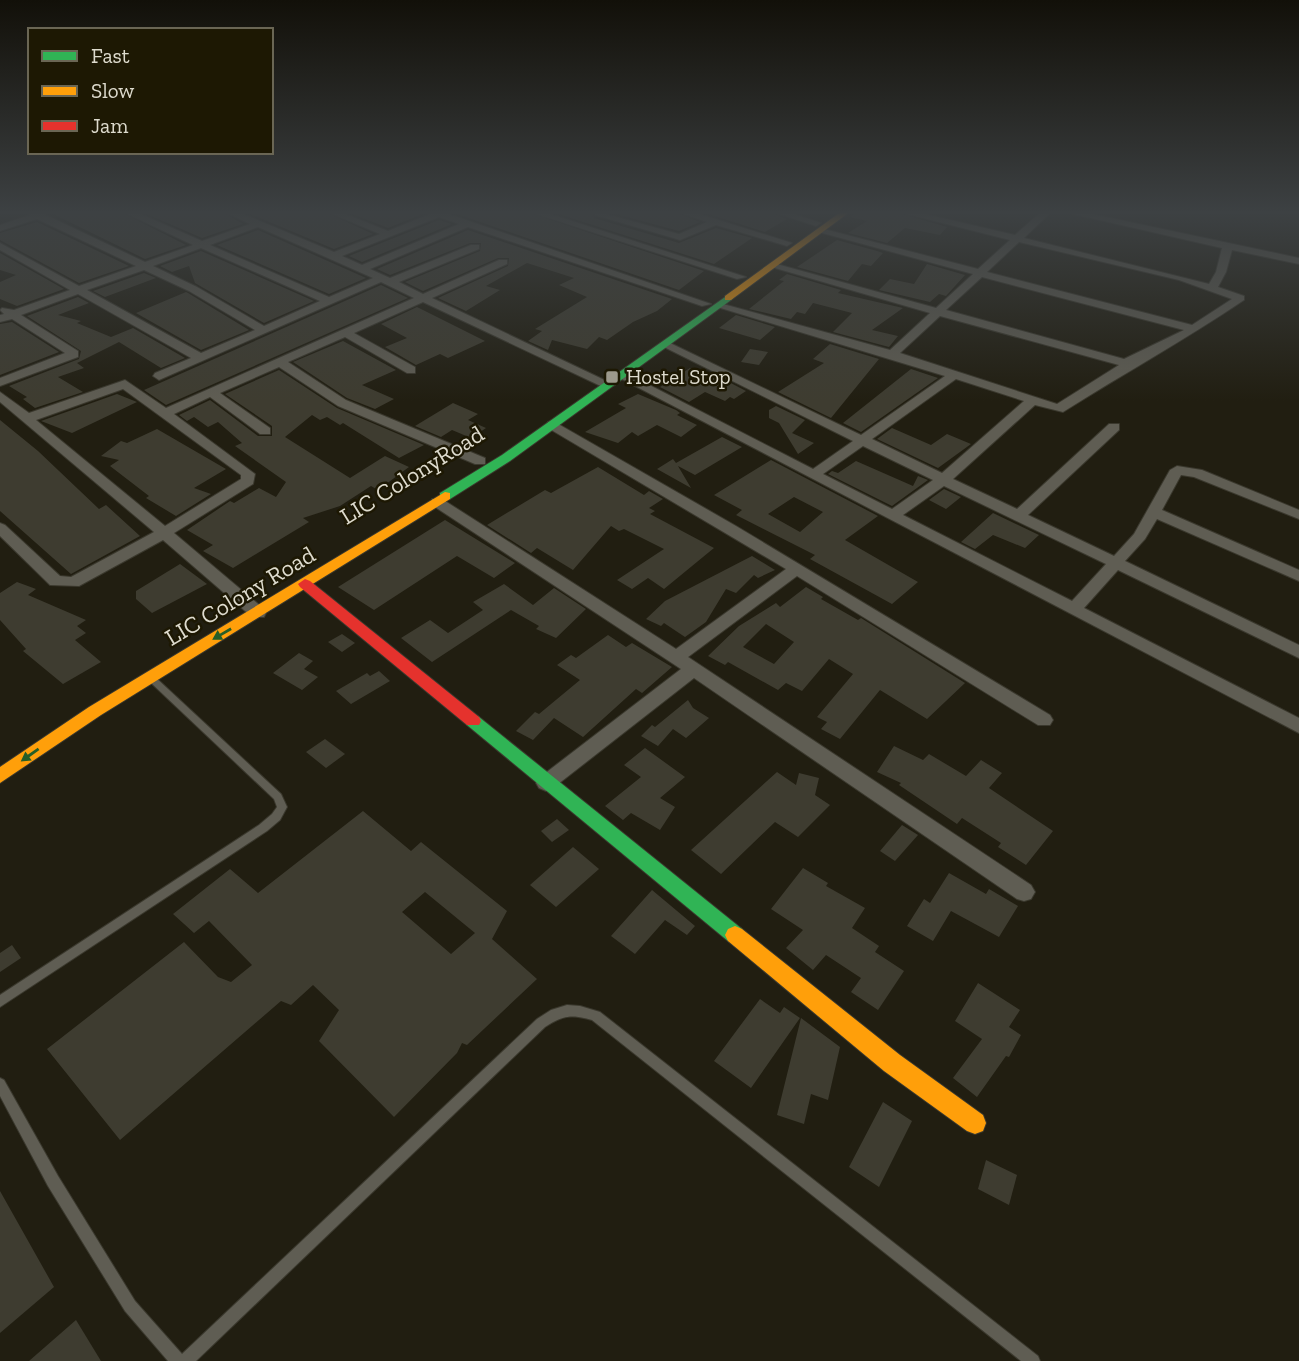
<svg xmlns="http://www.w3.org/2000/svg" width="1299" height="1361" font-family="'Zilla Slab',serif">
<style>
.building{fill:#3e3c30;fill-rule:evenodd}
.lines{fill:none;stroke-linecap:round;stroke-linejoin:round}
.lane-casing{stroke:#3a382d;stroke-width:2}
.street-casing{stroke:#3a382d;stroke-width:2}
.fast-casing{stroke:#3a382d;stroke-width:2}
.slow-casing{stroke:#3a382d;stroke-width:2}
.jam-casing{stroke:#3a382d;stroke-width:2}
.lane{fill:#5f5d53;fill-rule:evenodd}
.street{fill:#5f5d53;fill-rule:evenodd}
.fast{fill:#30b455;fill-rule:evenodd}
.slow{fill:#ff9f0a;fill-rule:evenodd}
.jam{fill:#e5322d;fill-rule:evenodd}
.oneway{fill:#265e28}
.poi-dot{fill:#9c998c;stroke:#1d1803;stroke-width:2.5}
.labels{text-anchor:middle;stroke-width:5;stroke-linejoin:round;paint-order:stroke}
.far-poi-label{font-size:21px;fill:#dedbce;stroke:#1d1803;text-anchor:start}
.street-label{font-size:24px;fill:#dedbce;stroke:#1d1803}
</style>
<rect width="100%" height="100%" fill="#211e11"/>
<!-- building -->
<g class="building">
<path d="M47,211H119L186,245L145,259Z"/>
<path d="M140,211H221L243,224L202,238Z"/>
<path d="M243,211H323L373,234L334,249Z"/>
<path d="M345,211H423L425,213L388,228Z"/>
<path d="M448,211H524L704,271L679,290Z"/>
<path d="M549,211H592L594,218L679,243L716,228L752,238L714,264Z"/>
<path d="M605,211H672L700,222L679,231Z"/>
<path d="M699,211H767L787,219L765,232Z"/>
<path d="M857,211H892L947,227L940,235L905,228L887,243L848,233L867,221L850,217Z"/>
<path d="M439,220L452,224L362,262L349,256Z"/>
<path d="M37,222L129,266L79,283L0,240V233Z"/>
<path d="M258,230L366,278L329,294L217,245Z"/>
<path d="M468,230L672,299L657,311L633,322L607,340L599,337L587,349L552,340L548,350L528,341L542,331L535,329L587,297L559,285L574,278L527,263L486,286L500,290L466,311L438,298L508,266L509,258H498L423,291L405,282L480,251L481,243H470L390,275L377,269Z"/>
<path d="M837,240L877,251L883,253L871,266L862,264L848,281L797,267Z"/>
<path d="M201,251L314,301L264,323L195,283L189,266L172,272L160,266Z"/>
<path d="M0,253L64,289L17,306L0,299V282L16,275L0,270Z"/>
<path d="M927,264L965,275L946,296L939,294L930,302L879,290L890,279L914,284Z"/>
<path d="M144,273L156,278L105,297L93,291Z"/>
<path d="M787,274L841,290L838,293L903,308L872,330L898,336L889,347L833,332L852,313L813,303L805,314L797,312L791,319L749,309L784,281L779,280Z"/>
<path d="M381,285L408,298L166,405L144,390Z"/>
<path d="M186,292L188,293L249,330L201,350L136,313Z"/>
<path d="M78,297L89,303L58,315L81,321L77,323L111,337L133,328L185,358L161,368L119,342L77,363L84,368L58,377L83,392L35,408L23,399L27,397L9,386L79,359L81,351L27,316Z"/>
<path d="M417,307L485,341L448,358L440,354L416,365L385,347L407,338L381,324Z"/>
<path d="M736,315L775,327L760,340L719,328Z"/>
<path d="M12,322L59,352L0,375V324Z"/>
<path d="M343,341L396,370L362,385L394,399L375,409L347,398L293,362Z"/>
<path d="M830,344L879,359L831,418L778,392L824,363L813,359Z"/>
<path d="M750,349L768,352L759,365L741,362Z"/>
<path d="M690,368L725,380L746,391L734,399L730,397L725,401L705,392L689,402L660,387Z"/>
<path d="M911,369L938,378L861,432L843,423Z"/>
<path d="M279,370L337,408L424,445L399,458L343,423L340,425L327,417L320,420L312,415L285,437L350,478L385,456L409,467L378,490L371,486L340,506L303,518L309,522L233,568L203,551L213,545L187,530L230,501L234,503L259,488L276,497L286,482L235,446L242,443L218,422L208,427L194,417L187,421L179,415L210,400L258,436H272V426L225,394Z"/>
<path d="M117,394L137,402L72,433L41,421Z"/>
<path d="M638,394L676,410L680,413L677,415L697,425L681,437L657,425L638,436L632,432L618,443L585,432L626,408L618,404Z"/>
<path d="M453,403L478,414L468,420L486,428L471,438L452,430L441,437L415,426Z"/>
<path d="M776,406L805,420L792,433L814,443L798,454L779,423L769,418V410Z"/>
<path d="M0,420L38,451L99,509L106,505L140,536L71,574L0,511Z"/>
<path d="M892,428L931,445L947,434L971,444L938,468L877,439Z"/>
<path d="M157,429L226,469L194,488L211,494L176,516L146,498L149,496L110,466L119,460L101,456L121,441L127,443Z"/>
<path d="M722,437L742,447L695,475L678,466L691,488L657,469L673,459L676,463Z"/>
<path d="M771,460L878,516L845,540L918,582L892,604L810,559L815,555L736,515L742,510L714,495ZM794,497L823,512L800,532L768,514Z"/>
<path d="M856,461L913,486L918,476L928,480L892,506L828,474L832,471L838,473Z"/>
<path d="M598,467L644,495L649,491L663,499L649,508L655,511L650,514L714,548L664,589L648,578L632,589L617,580L664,549L624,529L619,531L611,526L573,570L537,548L531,553L487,525L545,490L551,493Z"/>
<path d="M944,489L961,497L946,509L929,500Z"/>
<path d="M993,513L1039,535L1025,548L993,535L975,549L961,542Z"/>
<path d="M445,520L515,563L494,578L457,556L374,610L338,587Z"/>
<path d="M752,556L775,570L758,578L754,575L736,593L726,589L706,622L685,637L664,623L661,626L646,619L665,601Z"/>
<path d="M180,564L207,584L152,613L136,599V591Z"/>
<path d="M17,582L36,589L28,595L86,620L77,626L86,633L75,640L101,662L63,684L23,651L26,649L0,620V593Z"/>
<path d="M504,584L533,605L554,588L586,609L556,638L536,629L539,626L511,610L432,662L401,638L430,620L448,633L483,610L473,602Z"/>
<path d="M806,587L823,597L821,599L858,620L861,618L965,683L927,719L880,690L840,739L821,729L827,722L817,717L853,674L829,659L802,691L786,683L778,690L728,662L725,665L708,656L739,626L776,603L780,607ZM766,624L794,642L774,664L743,647Z"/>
<path d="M342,634L355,643L342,652L328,642Z"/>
<path d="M608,635L626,647L632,643L672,667L642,693L636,689L583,737L554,718L533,740L516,731L535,712L539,714L580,680L557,665L571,655L576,658Z"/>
<path d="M299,653L313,661L304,669L318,677L302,690L273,673Z"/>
<path d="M379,671L390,681L351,704L336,691L367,673L370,676Z"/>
<path d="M688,700L693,708L709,718L686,738L673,729L658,746L641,736L652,725L655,727Z"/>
<path d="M325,739L345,754L326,768L306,752Z"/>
<path d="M894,746L923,760L929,754L966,776L981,760L1002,773L989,788L1053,831L1026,865L998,847L1001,843L962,818L957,824L899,785L901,783L877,772Z"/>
<path d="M645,748L685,777L660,798L675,807L660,830L631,813L623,820L605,806L641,777L624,765Z"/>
<path d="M777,772L796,785L799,773L819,778L815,795L830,805L798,837L775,822L721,874L691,850Z"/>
<path d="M363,811L411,851L421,842L507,911L492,939L537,979L467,1045L462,1043L457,1053L394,1117L319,1041L339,1010L313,985L291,1005L281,1001L120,1140L47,1049L184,942L218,977L231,982L252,965L209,921L194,933L173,914L230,869L258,893ZM425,892L475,933L451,954L402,912Z"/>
<path d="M557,819L569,830L552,842L541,831Z"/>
<path d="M902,825L918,835L895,861L880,851Z"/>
<path d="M573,847L599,869L556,907L530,885Z"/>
<path d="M803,868L828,883L826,886L865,908L852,928L879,946L875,952L904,971L878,1010L851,992L861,978L826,955L813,970L786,948L803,930L771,909Z"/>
<path d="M949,873L986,894L989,889L1018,906L999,937L951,911L933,941L907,926L924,899L930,903Z"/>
<path d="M652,890L695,926L687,935L665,920L635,954L611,936Z"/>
<path d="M12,945L21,958L0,972V953Z"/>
<path d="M978,983L1020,1010L1009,1027L1021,1035L1009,1057L1006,1056L977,1097L953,1078L982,1039L955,1021Z"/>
<path d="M760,999L780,1013L784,1007L800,1018L751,1088L714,1061Z"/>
<path d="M801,1018L840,1047L828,1100L811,1094L804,1124L777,1115Z"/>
<path d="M883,1102L912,1121L879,1187L849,1167Z"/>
<path d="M986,1160L1017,1175L1009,1205L978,1189Z"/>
<path d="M0,1191L54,1287L0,1333Z"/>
<path d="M76,1320L101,1361H29Z"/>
</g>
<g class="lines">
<defs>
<g id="lane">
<path d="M151,675L154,676L281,794L287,807L280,820L267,831L0,1007V995L259,825L272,814L277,807L274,799L148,680L147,678L148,676Z"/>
<path d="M567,1005L580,1006L600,1012L1038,1356L1040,1361H1021L592,1020C572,1014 563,1015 545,1027L196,1361H168L125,1311L48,1186L0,1096V1078L4,1080L58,1176L135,1301L182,1354L537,1019L551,1010Z"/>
</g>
<g id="street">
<path d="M24,211L45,212L46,215L145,262L193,245L121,211H134L202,241L250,224L223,211H236L334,252L380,234L325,211H338L388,231L430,214L426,211H440L711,304L702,306L468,227L370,269L390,278L471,245H479V249L399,282L423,294L499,260H507V264L432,298L615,385L605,388L423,302L354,333L415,367V373H407L345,337L288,362L346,400L485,458V464H475L338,406L279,367L220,393L270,428V434H260L210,397L174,414L255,474L253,484L174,533L264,609L266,613L264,617H252L163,540L79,586L50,585L0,536V523L5,525L60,576L71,577L154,532L0,402V392L29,413L125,380L166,408L414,298L381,282L159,380L153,376L155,373L191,358L78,294L21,315L78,351V357L0,386V378L65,353L12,319L0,322V315L4,314L0,310L2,308L14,310L70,290L0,250V243L79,286L136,266L37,219L0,231V225L30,215ZM439,217L459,224L362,265L342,256ZM258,227L373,278L329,297L210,245ZM201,248L320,301L264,326L197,287L153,266ZM144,270L189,291L255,330L201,353L87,290ZM123,389L241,475V479L165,526L36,420Z"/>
<path d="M527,211H541L746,277L737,279Z"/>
<path d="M595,211L679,234L707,222L675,211H690L792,243L787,246L716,225L680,240L595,215Z"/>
<path d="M770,211H785L821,223L816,226Z"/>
<path d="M895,211H912L1015,235L1042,211H1052L1024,238L1209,284L1216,272L1222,248L1060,211H1078L1299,258V264L1232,250L1226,272L1218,287L1244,296V300C1185,340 1123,374 1063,412L1035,405L953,479L1017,509L1109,424H1119V430L1028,515L1114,556L1134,534L1170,470L1177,466L1202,470L1299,510V519L1194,477L1181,475L1162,510L1299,570V581L1157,519L1145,539L1125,561L1299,645V658L1118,570L1084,608L1299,718V733L616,376L626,373L813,469L853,441L660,345L670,343L861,435L945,376L714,306L723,304L890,350L930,313L768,266L773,263L936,308L973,274L815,231L820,228L978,269L1010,240ZM1019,242L1179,280L1232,299L1192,325L987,272ZM982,277L1184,330L1124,359L946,310ZM940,316L1119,365L1057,404L900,353ZM956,379L1024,401L942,473L872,439ZM863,446L933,480L892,509L823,474ZM944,486L1106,564L1072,601L903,515Z"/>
<path d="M553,421L736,526L1050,715L1053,720L1050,725H1038L797,576L688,657L1031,885L1035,892L1031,899L1024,901L1017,899L694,678L553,788L546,791L539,788L536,783L539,778L681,669L432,505V499H442L676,649L786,569L548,428V422Z"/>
</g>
<g id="fast">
<path d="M728,295L733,298L731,300L510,461L450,499H440V493L502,455Z"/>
<path d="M473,715L479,717L742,929L745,935L742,941L735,944L728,941L467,725L465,721L467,717Z"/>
</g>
<g id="slow">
<path d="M842,211H851L731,300H725V296Z"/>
<path d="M445,492L450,493V499L101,715L0,783V767L89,707Z"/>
<path d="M735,926L742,929L900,1055L983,1115L986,1123L983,1131L975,1134L967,1131L884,1071L728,941L725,935L728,929Z"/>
</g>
<path id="jam" d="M305,579L310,581L479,717L481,721L479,725H467L300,587L298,584Z"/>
</defs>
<!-- lane casing -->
<use href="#lane" class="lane-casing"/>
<!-- street casing -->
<use href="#street" class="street-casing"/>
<!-- fast casing -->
<use href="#fast" class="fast-casing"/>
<!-- slow casing -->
<use href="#slow" class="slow-casing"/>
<!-- jam casing -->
<use href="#jam" class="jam-casing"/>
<!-- lane -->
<use href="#lane" class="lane"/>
<!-- street -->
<use href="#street" class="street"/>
<!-- fast -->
<use href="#fast" class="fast"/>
<!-- slow -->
<use href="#slow" class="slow"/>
<!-- jam -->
<use href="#jam" class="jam"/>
</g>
<!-- one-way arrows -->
<defs><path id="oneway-solid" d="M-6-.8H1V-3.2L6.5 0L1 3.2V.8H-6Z" transform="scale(1.75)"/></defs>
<g class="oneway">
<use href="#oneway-solid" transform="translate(222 634) rotate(150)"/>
<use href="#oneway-solid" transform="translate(30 755) rotate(145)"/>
</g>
<!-- sky -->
<linearGradient id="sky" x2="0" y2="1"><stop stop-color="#121009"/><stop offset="0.53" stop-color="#3d4143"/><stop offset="1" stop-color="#3d4143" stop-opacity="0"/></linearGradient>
<rect width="1299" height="401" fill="url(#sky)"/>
<!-- markers -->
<rect class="poi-dot" x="605" y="370" width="14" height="14" rx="3.5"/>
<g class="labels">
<!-- far-poi labels -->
<g class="far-poi-label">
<text x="626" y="384">Hostel Stop</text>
</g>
<!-- street labels -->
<g class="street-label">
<text transform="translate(412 475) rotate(-32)" y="8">LIC ColonyRoad</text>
<text transform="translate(240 596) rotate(-31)" y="8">LIC Colony Road</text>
</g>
</g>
<!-- legend -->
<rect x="28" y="28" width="245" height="126" fill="#1d1803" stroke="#6a6654" stroke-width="2"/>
<rect x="42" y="51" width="35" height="10" fill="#30b455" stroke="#6a6654" stroke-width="2"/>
<text x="91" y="63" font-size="21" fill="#dedbce">Fast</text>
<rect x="42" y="86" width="35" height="10" fill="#ff9f0a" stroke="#6a6654" stroke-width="2"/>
<text x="91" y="98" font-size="21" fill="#dedbce">Slow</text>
<rect x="42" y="121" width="35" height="10" fill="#e5322d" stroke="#6a6654" stroke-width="2"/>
<text x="91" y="133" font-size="21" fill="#dedbce">Jam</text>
</svg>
